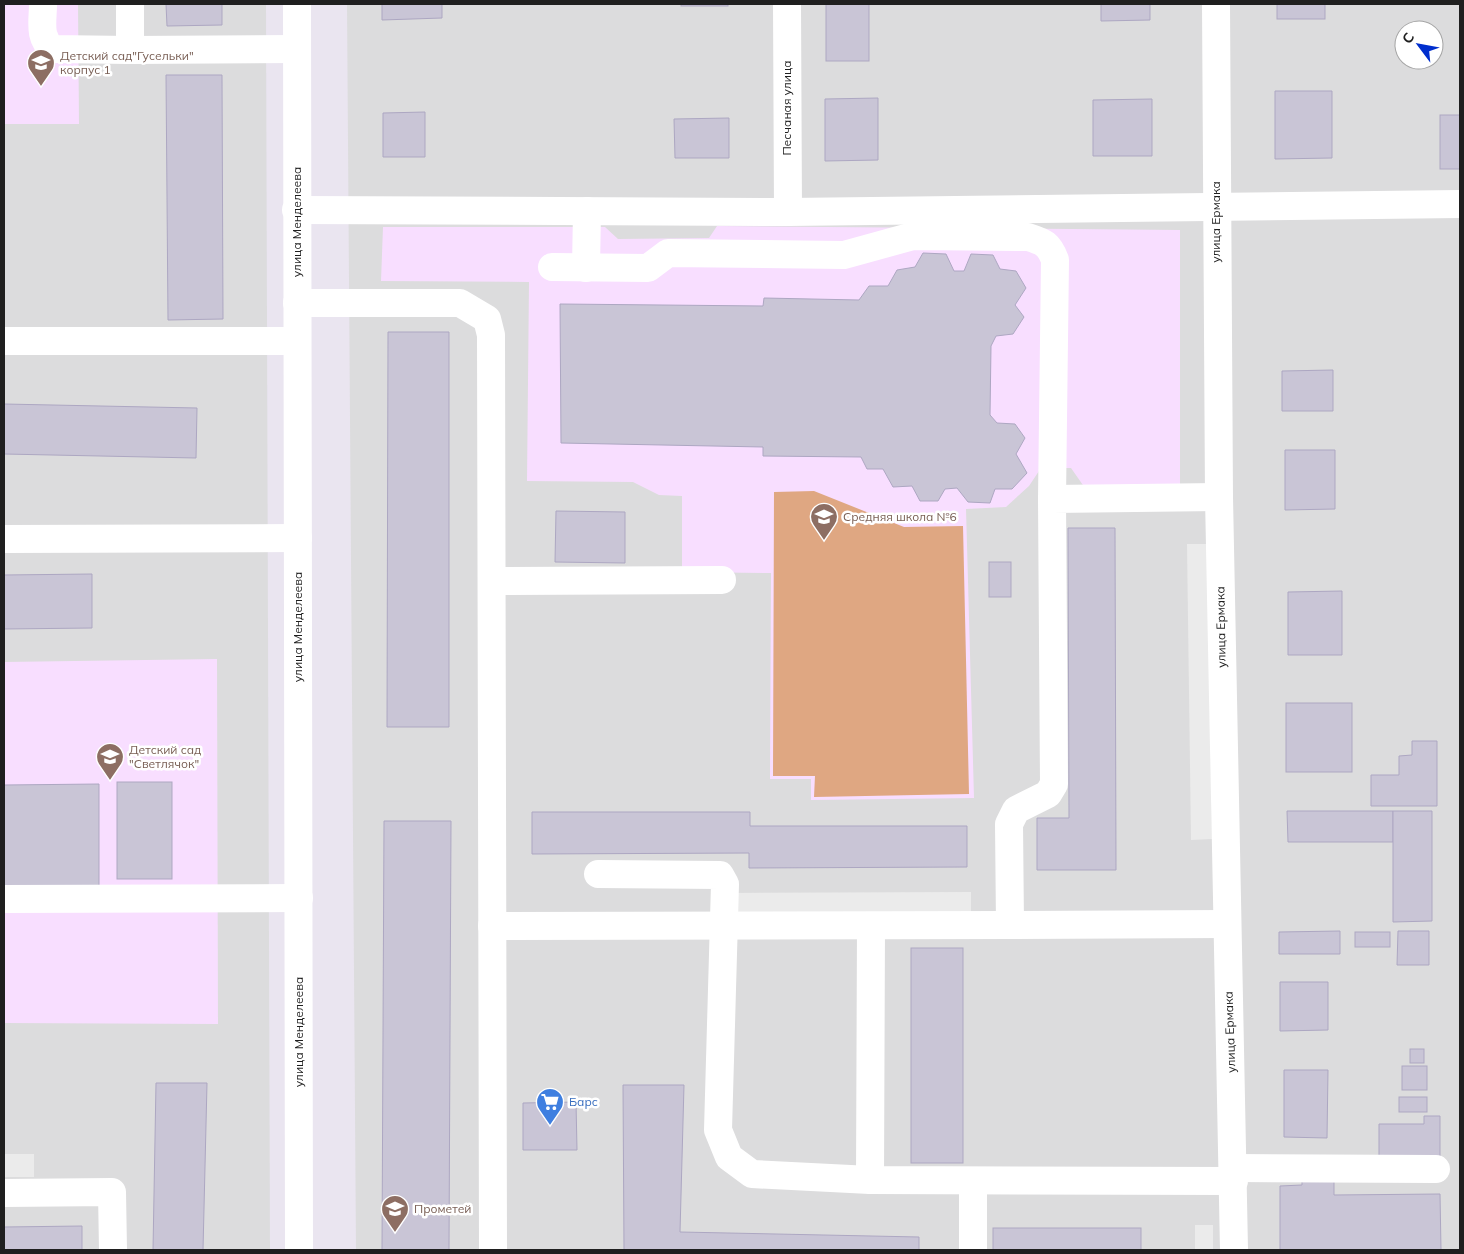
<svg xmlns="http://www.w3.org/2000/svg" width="1464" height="1254" font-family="Mulish,sans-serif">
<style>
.residential{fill:#dcdcdd;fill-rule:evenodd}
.education{fill:#f8deff}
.pitch{fill:#dfa782}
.parking{fill:#ebebeb}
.building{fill:#c9c5d6;stroke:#ada7c2}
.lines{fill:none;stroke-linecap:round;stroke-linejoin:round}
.minor{stroke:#fff;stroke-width:28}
.labels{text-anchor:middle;stroke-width:5;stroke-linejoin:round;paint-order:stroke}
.education-label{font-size:12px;fill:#785e54;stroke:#fff;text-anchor:start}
.street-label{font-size:12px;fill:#1f1f1f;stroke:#fff}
.shop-label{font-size:12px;fill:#366cbe;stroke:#fff;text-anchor:start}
</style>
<rect width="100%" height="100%" fill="#eae5f0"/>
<!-- residential -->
<g class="residential">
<path d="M4,4H266L270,1250H4Z"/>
<path d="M347,4H1460V1250H356ZM1404,30H1434V60H1404Z"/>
</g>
<!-- education -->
<g class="education">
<path d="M4,4H78L79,124H4Z"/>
<path d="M717,226L1180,230V487L1085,488L1071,468H1041L1029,486L1006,507L966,509L974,798L811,800V779H770L771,573L682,572V496L659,495L633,482L527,481L529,282L381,281L383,227H605L618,239L709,238Z"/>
<path d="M217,659L218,1024L4,1023V662Z"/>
</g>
<!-- pitch -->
<path class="pitch" d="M814,491L904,527L963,526L969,794L814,797L815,776H773L774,492Z"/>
<!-- parking -->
<g class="parking">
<path d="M1187,544H1207L1212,839L1191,840Z"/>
<path d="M971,892V912L728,913V893Z"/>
<rect x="4" y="1154" width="30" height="23"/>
<rect x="1195" y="1225" width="18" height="25"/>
</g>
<!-- building -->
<g class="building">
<path d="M166,4H222V25L167,26Z"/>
<path d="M382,4H442V18L382,20Z"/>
<rect x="681" y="4" width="47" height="2"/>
<rect x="826" y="4" width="43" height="57"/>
<path d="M1101,4H1150V20L1101,21Z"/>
<rect x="1277" y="4" width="48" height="15"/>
<path d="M166,75H222L223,319L168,320Z"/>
<path d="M1275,91H1332V158L1275,159Z"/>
<path d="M878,98V160L825,161V99Z"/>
<path d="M1152,99V156H1093V100Z"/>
<path d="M425,112V157H383V113Z"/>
<rect x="1440" y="115" width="20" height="54"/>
<path d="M729,118V158H675L674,119Z"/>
<path d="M923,253L946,254L954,271H964L971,254L993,255L1000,269L1016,271L1026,288L1015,305L1024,317L1013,334L996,336L991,346L990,415L997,423L1015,424L1025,438L1016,454L1027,473L1012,489H995L990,503L968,502L957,488L945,489L938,501H920L912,486L893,487L883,469H867L861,457L763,456V447L561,443L560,304L763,306L764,298L859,300L869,286H888L897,270L915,267Z"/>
<path d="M388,332H449V727H387Z"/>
<path d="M1333,370V411H1282V371Z"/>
<path d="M4,404L197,408L196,458L4,454Z"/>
<path d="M1285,450H1335V509L1285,510Z"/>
<path d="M556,511L625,512V563L555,562Z"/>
<path d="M1068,528H1115L1116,870H1037V818H1069Z"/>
<rect x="989" y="562" width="22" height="35"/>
<path d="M92,574V628L4,629V575Z"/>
<path d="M1342,591V655H1288V592Z"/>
<rect x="1286" y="703" width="66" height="69"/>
<path d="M1412,741H1437V806H1371V775H1399V756L1412,755Z"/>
<rect x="117" y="782" width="55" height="97"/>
<path d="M99,784V887L4,888V785Z"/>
<path d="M1287,811H1393V842H1288Z"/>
<path d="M1393,811H1432V921L1393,922Z"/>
<path d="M532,812H750V826H967V867L749,868V853L532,854Z"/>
<path d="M384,821H451L449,1250H382Z"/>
<path d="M1340,931V954H1279V932Z"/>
<path d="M1398,931H1429V965H1397Z"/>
<rect x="1355" y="932" width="35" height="15"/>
<rect x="911" y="948" width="52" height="215"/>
<path d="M1280,982H1328V1030L1280,1031Z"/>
<rect x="1410" y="1049" width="14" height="14"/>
<rect x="1402" y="1066" width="25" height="24"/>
<path d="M1284,1070H1328L1327,1138L1284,1137Z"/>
<path d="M156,1083H207L203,1250H153Z"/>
<path d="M623,1085H684L680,1232L919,1237V1250H624Z"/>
<rect x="1399" y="1097" width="28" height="15"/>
<path d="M576,1102L577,1150H523V1103Z"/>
<path d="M1424,1116H1440V1159H1379V1124H1424Z"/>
<path d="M1302,1178H1334V1195L1440,1194L1441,1250H1280V1186L1302,1185Z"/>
<path d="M82,1226V1250H4V1227Z"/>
<rect x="993" y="1228" width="148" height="22"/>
</g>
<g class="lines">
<!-- minor -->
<g class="minor">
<path d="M43,4C43,21 38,38 53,49L130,50"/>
<path d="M130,4V50L297,49"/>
<path d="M297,4L299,1250"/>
<path d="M787,4L788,212"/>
<path d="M1216,4L1219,497L1234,1250"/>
<path d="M296,210L788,212L1460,204"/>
<path d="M552,267L648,268L668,253L844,255L913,236L1028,237C1044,242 1049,244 1055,260L1052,499"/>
<path d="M586,268L587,211"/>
<path d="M297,303H460L487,319L491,335L493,1250"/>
<path d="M4,341H297"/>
<path d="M1219,497L1052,499L1054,784L1048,794L1016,810L1009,824L1010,925L1227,924"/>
<path d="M4,539L298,538"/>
<path d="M493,581L722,580"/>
<path d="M598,874L720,875L725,884L718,1130L729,1157L752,1174L870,1180L1234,1181"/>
<path d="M4,899L299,898"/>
<path d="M492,926L1010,925"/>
<path d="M1234,1168L1436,1169"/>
<path d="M870,1180L871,926"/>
<path d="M973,1181V1250"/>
<path d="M4,1193L112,1192L113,1250"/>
</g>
</g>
<!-- icons -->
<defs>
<symbol id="school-pin" viewBox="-11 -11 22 30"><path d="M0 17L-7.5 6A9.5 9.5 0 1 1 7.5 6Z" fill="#8d6e63" stroke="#fff"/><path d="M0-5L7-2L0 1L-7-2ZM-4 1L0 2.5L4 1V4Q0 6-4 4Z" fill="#fff"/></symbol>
<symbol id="supermarket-pin" viewBox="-11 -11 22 30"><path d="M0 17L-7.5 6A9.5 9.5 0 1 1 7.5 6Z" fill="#3f7fe0" stroke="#fff"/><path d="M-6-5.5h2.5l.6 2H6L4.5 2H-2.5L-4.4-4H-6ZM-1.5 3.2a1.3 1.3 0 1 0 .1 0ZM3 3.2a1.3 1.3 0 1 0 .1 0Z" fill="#fff"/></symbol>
</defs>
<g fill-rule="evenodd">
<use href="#school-pin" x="25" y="47" width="32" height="43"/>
<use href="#school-pin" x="808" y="501" width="32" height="43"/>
<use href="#school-pin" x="94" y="741" width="32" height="43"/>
<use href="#supermarket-pin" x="534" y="1086" width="32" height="43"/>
<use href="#school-pin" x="379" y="1193" width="32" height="43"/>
</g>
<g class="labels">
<!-- education labels -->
<g class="education-label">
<text x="60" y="60">Детский сад"Гусельки"<tspan x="60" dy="14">корпус 1</tspan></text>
<text x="843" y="521">Средняя школа №6</text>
<text x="129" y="754">Детский сад<tspan x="129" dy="14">"Светлячок"</tspan></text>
<text x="414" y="1213">Прометей</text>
</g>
<!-- street labels -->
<g class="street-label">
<text transform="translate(787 108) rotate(-90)" y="4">Песчаная улица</text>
<text transform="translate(297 222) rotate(-90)" y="4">улица Менделеева</text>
<text transform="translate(1216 222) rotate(-90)" y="4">улица Ермака</text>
<text transform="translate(298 627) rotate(-90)" y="4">улица Менделеева</text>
<text transform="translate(1221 627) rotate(-91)" y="4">улица Ермака</text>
<text transform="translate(299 1032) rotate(-90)" y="4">улица Менделеева</text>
<text transform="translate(1230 1032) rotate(-92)" y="4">улица Ермака</text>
</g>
<!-- shop labels -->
<g class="shop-label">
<text x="569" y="1106">Барс</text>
</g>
</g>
<!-- border -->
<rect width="1464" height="1254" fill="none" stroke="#1f1f1f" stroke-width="10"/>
<!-- north arrow -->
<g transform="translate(1419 45) rotate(302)"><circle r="24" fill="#ffffff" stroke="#a5a5a5"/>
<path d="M0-4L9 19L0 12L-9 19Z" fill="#002ecd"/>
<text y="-8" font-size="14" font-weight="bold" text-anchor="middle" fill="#1f1f1f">С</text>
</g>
</svg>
